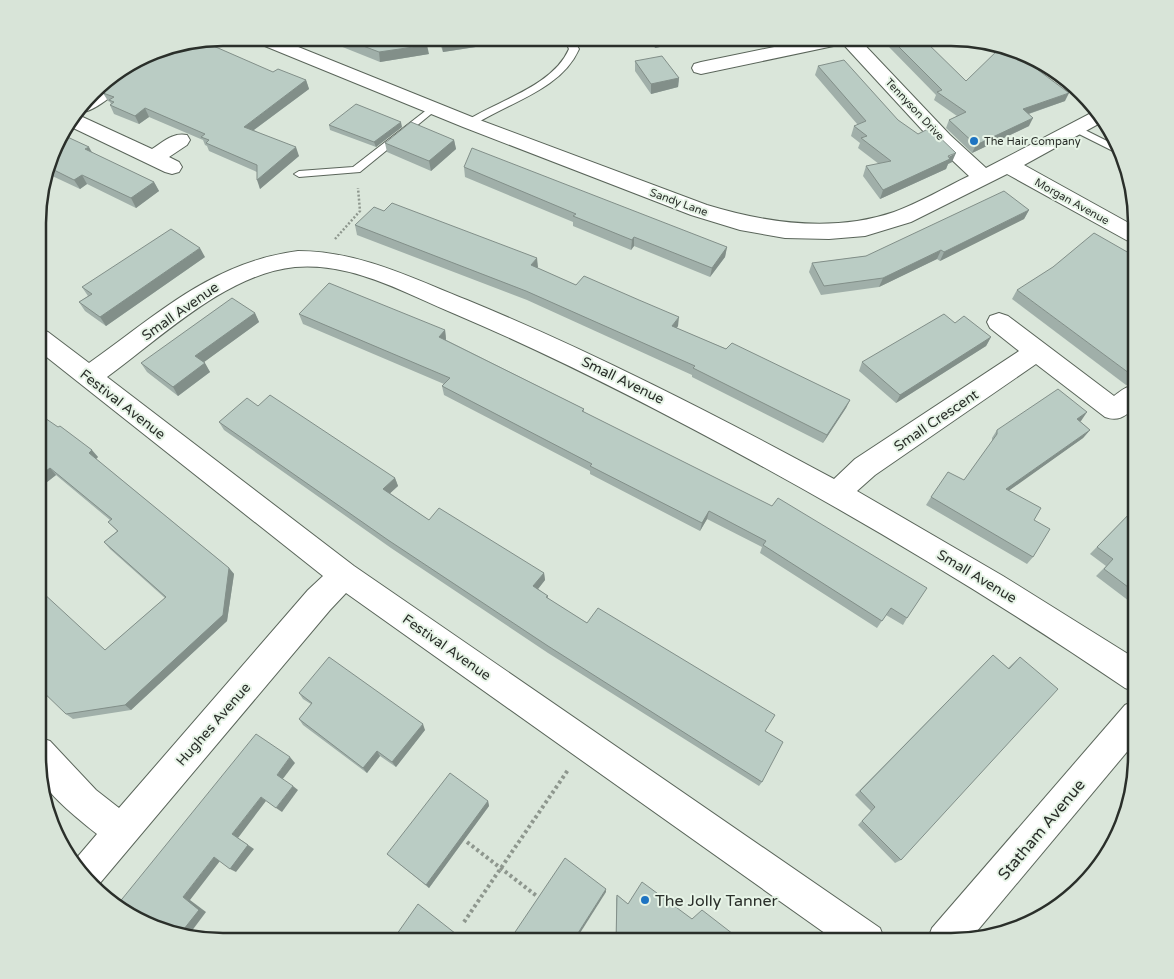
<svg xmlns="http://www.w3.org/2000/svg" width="1174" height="979" font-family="'Varela Round',sans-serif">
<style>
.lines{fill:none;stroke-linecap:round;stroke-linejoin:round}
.lane-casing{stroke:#5a655a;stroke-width:2}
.street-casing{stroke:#5a655a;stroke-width:2}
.path-far1{stroke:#8e978e;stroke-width:2.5;stroke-dasharray:2 2;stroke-linecap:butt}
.path{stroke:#8e978e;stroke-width:4;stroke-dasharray:3 3;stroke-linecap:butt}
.lane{fill:#fff;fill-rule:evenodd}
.street{fill:#fff;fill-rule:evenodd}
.wall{fill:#a0afa9}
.shaded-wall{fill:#828f89}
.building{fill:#baccc4;stroke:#828f89}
.poi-dot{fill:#1e74c2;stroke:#e7f4e7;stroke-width:2}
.labels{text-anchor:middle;stroke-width:4;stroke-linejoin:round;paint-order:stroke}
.far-street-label{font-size:11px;fill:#2a2f2a;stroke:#e7f4e7}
.far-poi-label{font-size:11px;fill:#2a2f2a;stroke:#e7f4e7;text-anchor:start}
.street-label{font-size:14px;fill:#2a2f2a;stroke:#e7f4e7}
.near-street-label{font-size:16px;fill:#2a2f2a;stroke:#e7f4e7}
.near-poi-label{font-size:16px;fill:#2a2f2a;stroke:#e7f4e7;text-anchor:start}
.rim{fill:none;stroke:#2a2f2a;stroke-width:2.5}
</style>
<rect width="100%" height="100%" fill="#dae6da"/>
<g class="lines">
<defs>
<g id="lane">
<path d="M564,38H572L579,49C561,90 509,102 474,125H466V121C499,100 553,86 569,49Z"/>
<path d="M433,105L436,106V110L360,172L299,177L294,174L299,171L353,167Z"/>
<path d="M1075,125L1119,147L1123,156L1071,130L1070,128Z"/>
</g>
<g id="street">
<path d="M252,38H276L477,119L707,205C766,223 833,233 894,212C919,203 944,188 969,176L936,145L843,44L701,74L694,72L692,68L694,64L701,62L818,38H858L950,135L986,168L1095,111L1102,122L1024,165L1136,227V243L1128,241L1007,174L911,222L865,236L829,239L785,238L740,230L691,215L463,127L255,42Z"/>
<path d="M139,62L141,66C132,79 94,116 78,112L99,86Z"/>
<path d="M76,114L152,149C163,142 173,132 187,135L190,140L187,145L169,157L179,162L182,167L179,172L172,174L165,172L67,125Z"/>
<path d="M298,251C359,251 412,278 467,300C593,352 714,414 834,479L855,459L1019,351L990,328L987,322L990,316L999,313L1008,316L1114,396C1121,391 1128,384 1136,387V407C1125,416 1119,422 1105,417L1036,364L875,475L857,491L1003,576L1136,659V692L1125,688C1006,607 884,533 758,464C659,410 559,358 455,314C405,293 352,262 295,267C226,274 162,337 107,377L354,566L880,928L885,941H836L346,593L330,610L95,889L74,861L97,834C83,823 48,795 41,779C35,767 38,750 38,737L50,741L96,790L119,808L308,590L323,576L39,351V329L48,332L89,363C157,315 212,262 298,251Z"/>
<path d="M1136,700V741L972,937L950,942L927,941L932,928L1125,705Z"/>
</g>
</defs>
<!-- lane casing -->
<use href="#lane" class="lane-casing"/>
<!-- street casing -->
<use href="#street" class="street-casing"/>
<!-- path-far1 -->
<path class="path-far1" d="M335,239L360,211L358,188"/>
<!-- path -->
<g class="path">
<path d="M467,842L538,897"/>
<path d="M464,922L568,770"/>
</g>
<!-- lane -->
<use href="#lane" class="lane"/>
<!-- street -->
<use href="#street" class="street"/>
</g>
<!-- wall -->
<g class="wall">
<path d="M320,38H408L429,54L380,62Z"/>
<path d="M438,38H527L528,39L443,52Z"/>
<path d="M648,38H703L655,48Z"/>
<path d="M891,39L966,81L1065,101L1029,114V126L972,153L946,128L949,120L957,116L934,100L936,95L889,47Z"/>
<path d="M635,61L679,78L678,87L651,94L635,71Z"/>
<path d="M818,66L898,120L952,162L948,164L946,169L880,199L863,176L866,166L879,164L858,148L860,143L851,136L854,126L858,125L815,75Z"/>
<path d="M273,72L306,80L309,89L254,130L299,156L260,189L257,172L209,151L207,146L205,145L203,140L149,117L139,124L114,114L110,105L111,104L110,102L108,101L103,93L118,80Z"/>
<path d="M329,125L402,127L376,147L330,130Z"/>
<path d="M61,134L92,153L154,182L159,191L136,208L87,184L80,189L48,174Z"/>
<path d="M454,140L456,149L431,171L387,152L385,143Z"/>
<path d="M464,167L727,247L725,257L710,277L634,246L631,250L573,226V222L465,177Z"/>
<path d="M1029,210L1024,219L940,261L937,259L879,287L821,295L809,272L812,263L866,256Z"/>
<path d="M355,225L538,267L537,268L576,285L678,326L676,328L850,400L846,408L823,443L692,377V375L527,300L357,235Z"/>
<path d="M205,257L106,326L85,311L79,302L88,296L82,287Z"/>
<path d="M1017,290L1136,378L1126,385L1012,299Z"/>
<path d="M255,313L259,322L204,362L210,372L178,396L147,372L141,363Z"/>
<path d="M299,314L445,330L446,339V340L584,409V412L907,618L903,625L886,615L877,628L760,553L762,547L707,519L700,531L590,474V471L444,395L442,386L444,384L303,324Z"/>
<path d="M991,337L986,346L896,403L859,371L862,362Z"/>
<path d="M258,406L395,478L398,486L390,493L429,520L544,573L545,580L538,589L548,596V599L765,731L762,782L759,786L548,653L391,548L224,430L219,422Z"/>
<path d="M1087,412L1080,421L1090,430L1083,438L1009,490L1034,520L1033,557L1027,564L926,505L931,497L964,480L992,442V438L997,430Z"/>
<path d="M39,416L98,457L96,459L229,568L234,574L227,621L131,710L73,719L66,714L105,650L165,598L110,549L104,542L117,531L108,522L110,520L56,475L42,486L39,483Z"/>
<path d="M1136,507V601L1133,604L1096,576L1106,566L1090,554Z"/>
<path d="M993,655L1008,668L1020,657L901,860L895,863L858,825L871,811L855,795Z"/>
<path d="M299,693L425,730L396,767L380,756L367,773L303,725L299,719L311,704L303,699Z"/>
<path d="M488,801L489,806L429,888L387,854Z"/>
<path d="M617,895L628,904L692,919L742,941H616V899Z"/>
</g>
<!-- shaded-wall -->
<g class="shaded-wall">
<path d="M456,38H527L528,39L443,52L441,40Z"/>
<path d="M656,38H703L655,48Z"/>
<path d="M427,45L429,54L380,62L379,52Z"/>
<path d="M679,78L678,87L651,94V84Z"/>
<path d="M306,80L309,89L247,135L244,127Z"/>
<path d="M1069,93L1065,101L1019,117L1023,109Z"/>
<path d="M145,108L149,117L139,124L135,116Z"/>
<path d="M1033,118L1029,126L972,153L976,145Z"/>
<path d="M401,122L402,127L376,147L374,142Z"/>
<path d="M454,140L456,149L431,171L429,161Z"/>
<path d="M89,147L94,156L85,149Z"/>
<path d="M296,147L299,156L260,189L257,180Z"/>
<path d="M956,153L952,162L948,164L946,169L880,199L883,190Z"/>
<path d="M82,175L87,184L80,189L74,180Z"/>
<path d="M154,182L159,191L136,208L131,198Z"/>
<path d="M1029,210L1024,219L940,261L944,252Z"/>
<path d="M41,231L47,241L39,246L44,254L39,257V233Z"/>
<path d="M634,237V246L631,250L632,240Z"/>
<path d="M727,247L725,257L710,277L712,268Z"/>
<path d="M200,248L205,257L106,326L100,317Z"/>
<path d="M941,250L937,259L879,287L883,278Z"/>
<path d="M537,258L538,267L532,274L531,265Z"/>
<path d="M255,313L259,322L200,365L195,356Z"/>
<path d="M679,317L678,326L671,336L672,326Z"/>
<path d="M445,330L446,339L441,346L439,337Z"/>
<path d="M991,337L986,346L896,403L900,395Z"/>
<path d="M205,363L210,372L178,396L173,387Z"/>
<path d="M1136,374V378L1126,385L1133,376Z"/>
<path d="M850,400L846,408L823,443L827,435Z"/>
<path d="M1087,412L1081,421L1070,428L1077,419Z"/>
<path d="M1090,430L1083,438L1000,497L1006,489Z"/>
<path d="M92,450L98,457L95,460L89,453Z"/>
<path d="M50,468L56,475L42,486L39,482V476Z"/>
<path d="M395,478L398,486L386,497L383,489Z"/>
<path d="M709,511L707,519L700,531L702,523Z"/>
<path d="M229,568L234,574L227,621L131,710L125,705Z"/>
<path d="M544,573L545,580L534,594L533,586Z"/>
<path d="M423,724L425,730L396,767L392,762Z"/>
<path d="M377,751L380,756L367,773L363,768Z"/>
<path d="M290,757L295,763L282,780L277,775Z"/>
<path d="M293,786L298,790L282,812L276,808Z"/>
<path d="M261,797L266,801L238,838L254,849L236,872L230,869L232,834Z"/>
<path d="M488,801L489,806L429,888L426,885Z"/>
<path d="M214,857L220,861L190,900L206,912L188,936L180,934L183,897Z"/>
<path d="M606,889V892L575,941H573Z"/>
<path d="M164,922L171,925L167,931L158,929Z"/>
</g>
<!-- building -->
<g class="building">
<path d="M342,38H408L427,45L379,52Z"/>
<path d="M440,38H456L441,40Z"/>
<path d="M892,38H922L966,81L1001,47L1020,51L1038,70L1069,93L1023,109L1033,118L976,145L949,120L966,112L937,92L942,90L891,39Z"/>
<path d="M202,41L273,72L278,69L306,80L244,127L296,147L257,180V165L206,143L209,140L201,137L205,134L145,108L135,116L110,105L114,102L109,100L114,97L103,93L118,80L132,66L163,47Z"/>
<path d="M662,56L679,78L651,84L635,61Z"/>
<path d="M844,60L898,120L918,134L930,128L956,153L948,156L950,159L883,190L866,166L891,161L861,138L867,136L854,126L866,121L818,66Z"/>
<path d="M356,104L401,122L374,142L329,125Z"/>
<path d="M411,122L454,140L429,161L385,143Z"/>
<path d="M61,134L89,147L85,149L154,182L131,198L82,175L74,180L50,168Z"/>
<path d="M472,148L727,247L712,268L634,237L632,240L573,216L576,214L464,167Z"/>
<path d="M1004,191L1029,210L944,252L941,250L883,278L824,286L812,263L866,256Z"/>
<path d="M392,203L537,258L531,265L576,285L584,276L639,300L679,317L672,326L726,349L732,343L850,400L827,435L693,368L695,366L526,291L355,225L374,207L384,211Z"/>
<path d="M171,229L200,248L100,317L79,302L92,294L82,287Z"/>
<path d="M1094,233L1136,257V374L1133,376L1017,290L1053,267Z"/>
<path d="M329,283L445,330L439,337L584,409L582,411L772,506L778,498L927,588L907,618L891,608L882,621L763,545L766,541L709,511L702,523L590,466L592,464L442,386L450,378L299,314Z"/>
<path d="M232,298L255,313L195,356L205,363L173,387L141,363Z"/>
<path d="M944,314L955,323L964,316L991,337L900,395L862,362Z"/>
<path d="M1058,389L1087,412L1077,419L1090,430L1006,489L1041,508L1034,520L1050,529L1033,557L931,497L948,472L964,480L997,434V430Z"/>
<path d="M270,395L395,478L383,489L429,520L439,508L544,573L533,586L548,596L546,597L587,623L598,608L775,715L765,731L783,742L762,782L548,646L388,540L219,422L247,398L258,406Z"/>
<path d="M39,416H42L58,427L60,426L92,450L89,453L229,568L223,615L125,705L66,714L38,687V596L42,592L105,650L166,597L104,542L118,531L108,522L112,519L50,468L39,476Z"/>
<path d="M1136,507V593L1104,569L1113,559L1097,547Z"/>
<path d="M993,655L1009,669L1020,657L1058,689L901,860L862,821L875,807L860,791Z"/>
<path d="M329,657L423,724L392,762L377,751L363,768L299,719L312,703L299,693Z"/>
<path d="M256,734L290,757L277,775L293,786L276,808L261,797L232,834L248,845L230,869L214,857L183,897L199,910L180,934L178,933L164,922L158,929L152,927L118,904Z"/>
<path d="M450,773L488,801L426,885L387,854Z"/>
<path d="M565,858L606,889L573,941H509Z"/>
<path d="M642,882L692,919L702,910L742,941H616L617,895L628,904Z"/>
<path d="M418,904L465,941H392Z"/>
</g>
<!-- markers -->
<g class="poi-dot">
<circle cx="974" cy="141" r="5"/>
<circle cx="645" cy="900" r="5"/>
</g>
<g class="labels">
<!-- far-street labels -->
<g class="far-street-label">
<text transform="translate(915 109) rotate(47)" y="4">Tennyson Drive</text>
<text transform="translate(1072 201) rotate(29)" y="4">Morgan Avenue</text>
<text transform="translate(679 202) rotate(20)" y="4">Sandy Lane</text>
</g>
<!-- far-poi labels -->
<g class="far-poi-label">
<text x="984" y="145">The Hair Company</text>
</g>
<!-- street labels -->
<g class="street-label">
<text transform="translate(180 311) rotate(-35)" y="5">Small Avenue</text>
<text transform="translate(623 380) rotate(26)" y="5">Small Avenue</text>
<text transform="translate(123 404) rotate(38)" y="5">Festival Avenue</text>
<text transform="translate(936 420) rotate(-34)" y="5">Small Crescent</text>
<text transform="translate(977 576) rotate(31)" y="5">Small Avenue</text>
<text transform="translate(447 647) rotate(35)" y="5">Festival Avenue</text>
<text transform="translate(213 724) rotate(-49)" y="5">Hughes Avenue</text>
</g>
<!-- near-street labels -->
<g class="near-street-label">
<text transform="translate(1041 829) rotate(-50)" y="6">Statham Avenue</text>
</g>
<!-- near-poi labels -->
<g class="near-poi-label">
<text x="655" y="906">The Jolly Tanner</text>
</g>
</g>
<!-- crop -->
<path d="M0 0H1174V979H0ZM223 46H951A177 177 0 0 1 1128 223V756A177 177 0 0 1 951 933H223A177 177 0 0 1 46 756V223A177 177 0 0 1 223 46Z" fill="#d8e4d8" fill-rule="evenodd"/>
<path class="rim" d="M223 46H951A177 177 0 0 1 1128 223V756A177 177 0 0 1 951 933H223A177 177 0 0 1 46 756V223A177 177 0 0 1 223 46Z"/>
</svg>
